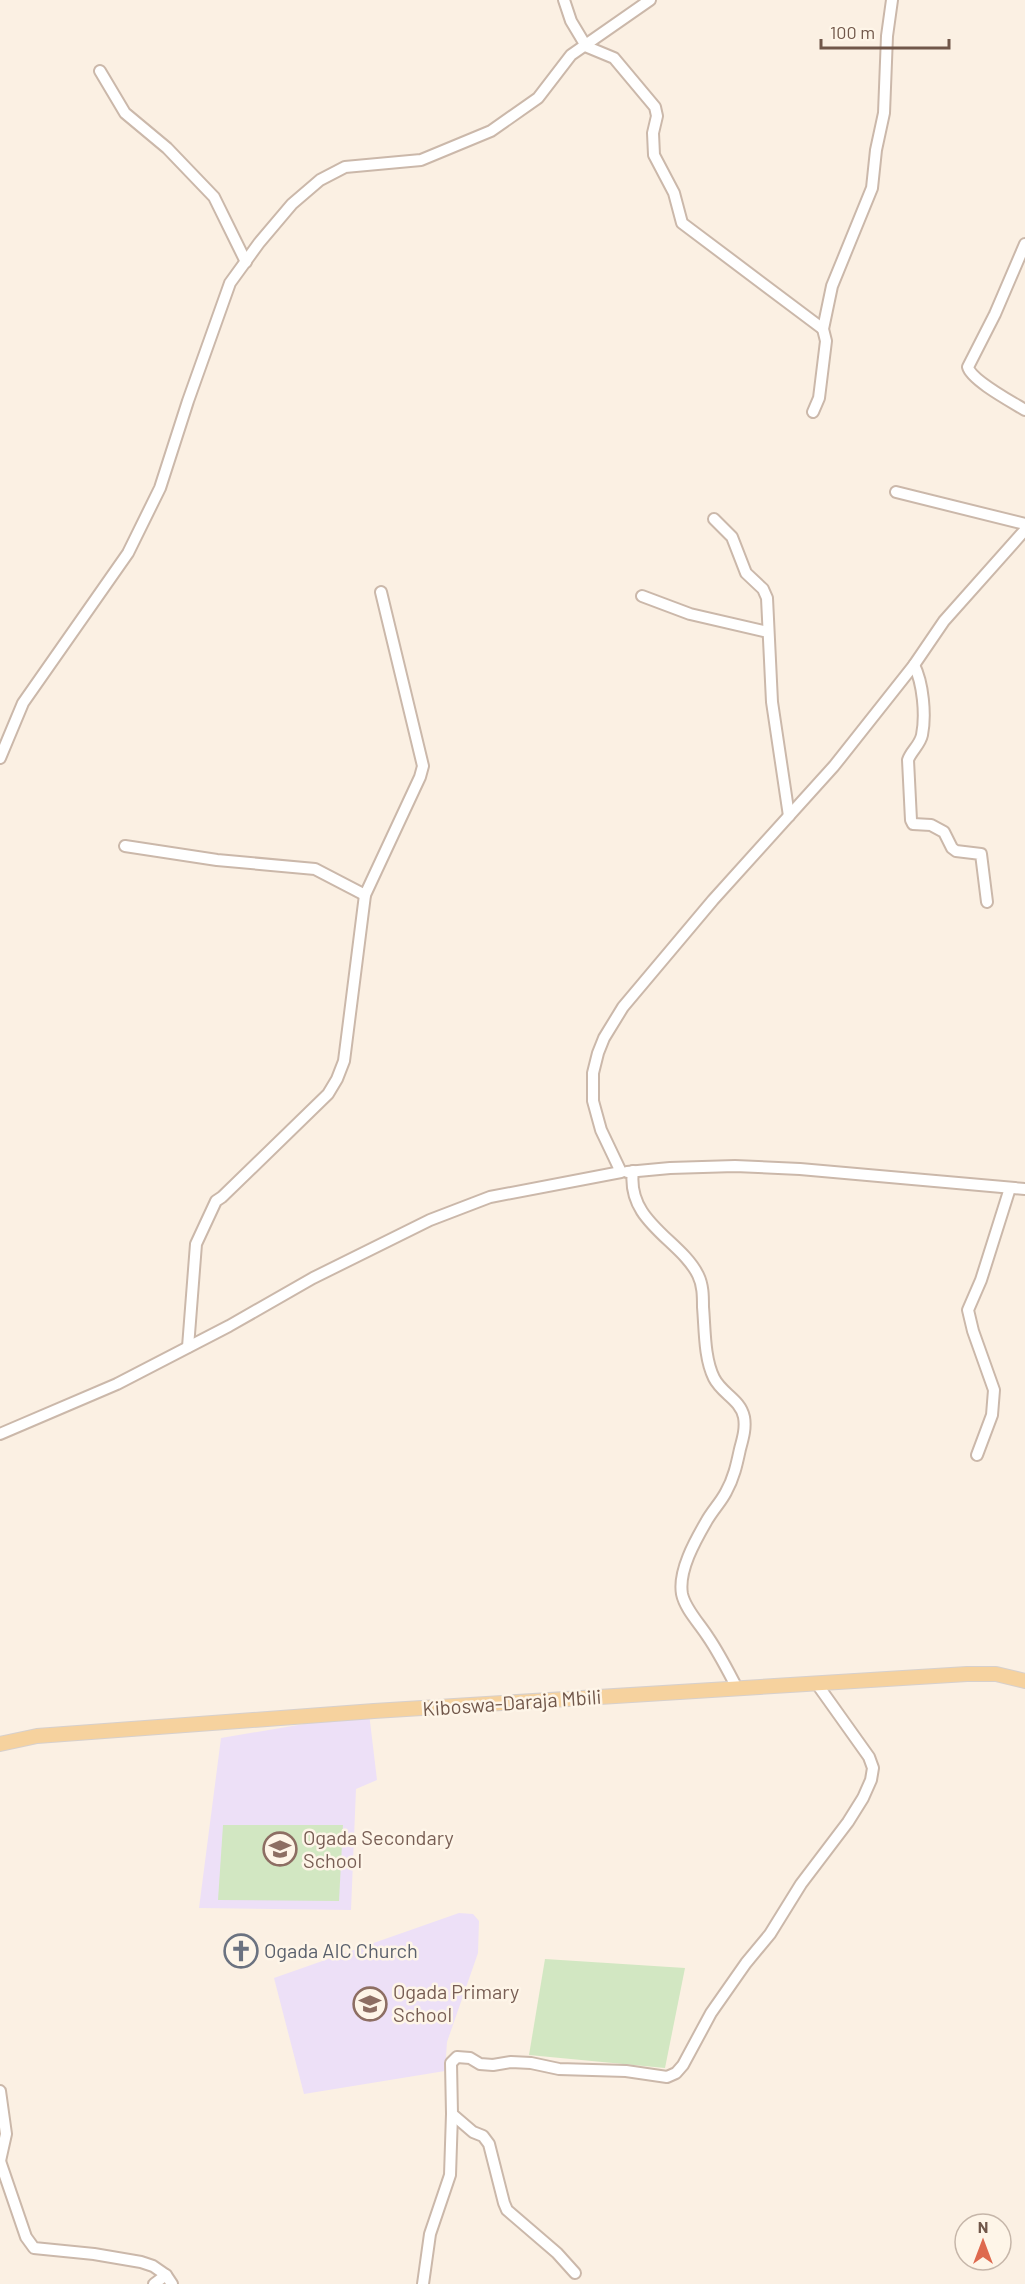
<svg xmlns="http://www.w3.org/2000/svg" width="1025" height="2284" font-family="Barlow,sans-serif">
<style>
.education{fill:#ede0f7}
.green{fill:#d2e7c2}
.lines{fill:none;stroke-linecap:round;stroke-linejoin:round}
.minor-casing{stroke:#cbb8aa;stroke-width:14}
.major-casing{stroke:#d7d0cc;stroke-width:16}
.minor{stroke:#fff;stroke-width:10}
.major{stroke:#f6d29e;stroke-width:14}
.labels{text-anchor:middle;stroke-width:5;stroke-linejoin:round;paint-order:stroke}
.street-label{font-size:20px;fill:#71574a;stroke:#fef5e8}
.education-label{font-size:20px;fill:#785e54;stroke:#fef5e8;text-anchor:start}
.worship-label{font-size:20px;fill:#5b616d;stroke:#fef5e8;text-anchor:start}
</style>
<rect width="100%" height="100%" fill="#fbf0e3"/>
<!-- education -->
<g class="education">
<path d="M369,1713L377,1780L356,1789L351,1910L199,1908L221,1738Z"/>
<path d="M459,1913L473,1914L479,1921L478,1953L447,2042L445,2071L304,2094L274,1978Z"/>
</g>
<!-- green -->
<g class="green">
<path d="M223,1825H343L339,1901L218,1900Z"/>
<path d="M545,1959L685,1968L665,2068L529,2055Z"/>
</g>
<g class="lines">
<defs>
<g id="minor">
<path d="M564,0L571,21L586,46"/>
<path d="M585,46L614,58L655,107L657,116L653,133L654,155L674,193L682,223L823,329"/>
<path d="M100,71L125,113L167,148L214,197L246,262"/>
<path d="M1025,244L995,314L968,367C971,380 1012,402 1025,410"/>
<path d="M813,412L819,398L826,341L823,329L832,286L872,188L876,150L884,113L887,36L892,0"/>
<path d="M896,492L1025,524"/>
<path d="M714,519L732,537L746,573L763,589L767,598L772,702L789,816"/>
<path d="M642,596L690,614L768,632"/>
<path d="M914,665C923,683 926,715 922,735C920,745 911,751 908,760L911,820L913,824L931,825L944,832L952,848L956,851L981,854L987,902"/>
<path d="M0,758L23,703L128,553L160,488L188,401L230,283L259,243L292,204L320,180L345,167L421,160L491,131L538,98L571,55L650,0"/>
<path d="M125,846L217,860L315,869L365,895"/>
<path d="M633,1171C626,1222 681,1240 698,1275C703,1285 703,1296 703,1307C705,1329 704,1358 714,1378C722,1394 740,1399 744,1417C746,1428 743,1438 740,1449C737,1463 734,1478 726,1492C721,1502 712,1511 706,1522C695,1541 678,1571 682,1594C685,1609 700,1624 708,1637C719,1653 728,1671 737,1688"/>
<path d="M627,1172L670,1168L735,1166L800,1169L1025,1189"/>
<path d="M188,1347L196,1244L216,1201L222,1197L328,1094L337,1079L344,1061L365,895L420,777L423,766L381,592"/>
<path d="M0,1434L117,1384L229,1326L313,1278L430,1220L490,1197L621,1172L601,1130L593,1101V1073L598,1053L604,1038L623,1007L713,900L834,766L914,665L944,621L1025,530"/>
<path d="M977,1455L992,1415L994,1390L973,1331L968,1310L981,1280L1010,1188"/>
<path d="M0,2091L6,2134L0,2161"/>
<path d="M0,2161L26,2237L34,2248L94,2254L141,2262L153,2266L166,2275L172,2284"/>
<path d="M575,2273L557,2253L507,2210L504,2203L489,2144L483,2136L473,2132L452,2114L451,2063L457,2057L470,2058L480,2064L493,2065L511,2062L531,2063L559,2069L626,2071L667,2077L676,2073L683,2065L711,2013L746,1963L770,1934L801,1884L848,1822L863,1798L871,1780L873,1768L869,1757L817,1684"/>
<path d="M154,2284L166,2275"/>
<path d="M423,2284L430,2234L450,2175L452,2114"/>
</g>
<path id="major" d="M0,1744L37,1736L374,1711L967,1674H996L1025,1681"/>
</defs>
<!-- minor casing -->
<use href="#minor" class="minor-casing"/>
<!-- major casing -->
<use href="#major" class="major-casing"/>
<!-- minor -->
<use href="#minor" class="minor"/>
<!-- major -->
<use href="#major" class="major"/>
</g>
<!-- icons -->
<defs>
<symbol id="school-ring" viewBox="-11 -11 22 22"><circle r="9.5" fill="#fef5e8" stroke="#8d6e63" stroke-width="1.5"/><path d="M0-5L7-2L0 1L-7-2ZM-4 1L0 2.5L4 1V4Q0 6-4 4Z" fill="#8d6e63"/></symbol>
<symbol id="church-ring" viewBox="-11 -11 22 22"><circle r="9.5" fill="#fef5e8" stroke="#6b7280" stroke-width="1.5"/><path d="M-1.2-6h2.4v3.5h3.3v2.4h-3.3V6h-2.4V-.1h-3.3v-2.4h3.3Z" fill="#6b7280"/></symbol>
</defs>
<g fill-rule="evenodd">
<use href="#school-ring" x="261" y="1830" width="38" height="38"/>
<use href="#church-ring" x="222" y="1932" width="38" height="38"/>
<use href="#school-ring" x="351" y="1985" width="38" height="38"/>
</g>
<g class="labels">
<!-- street labels -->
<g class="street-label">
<text transform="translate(512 1703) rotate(-4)" y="7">Kiboswa-Daraja Mbili</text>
</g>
<!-- education labels -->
<g class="education-label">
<text x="303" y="1845">Ogada Secondary<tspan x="303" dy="23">School</tspan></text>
<text x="393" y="1999">Ogada Primary<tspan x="393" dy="23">School</tspan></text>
</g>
<!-- worship labels -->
<g class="worship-label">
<text x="264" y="1958">Ogada AIC Church</text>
</g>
</g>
<!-- north arrow -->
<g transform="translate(983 2242)"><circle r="28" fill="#fef5e8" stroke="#c6b6a9" stroke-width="1.5"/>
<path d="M0-4.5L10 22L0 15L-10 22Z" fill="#de694e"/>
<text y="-9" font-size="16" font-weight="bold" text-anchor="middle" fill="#71574a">N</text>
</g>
<!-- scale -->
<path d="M821 39v9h128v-9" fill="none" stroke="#71574a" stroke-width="3"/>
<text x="830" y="39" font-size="18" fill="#71574a" stroke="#fef5e8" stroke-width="4.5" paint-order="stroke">100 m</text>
</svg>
